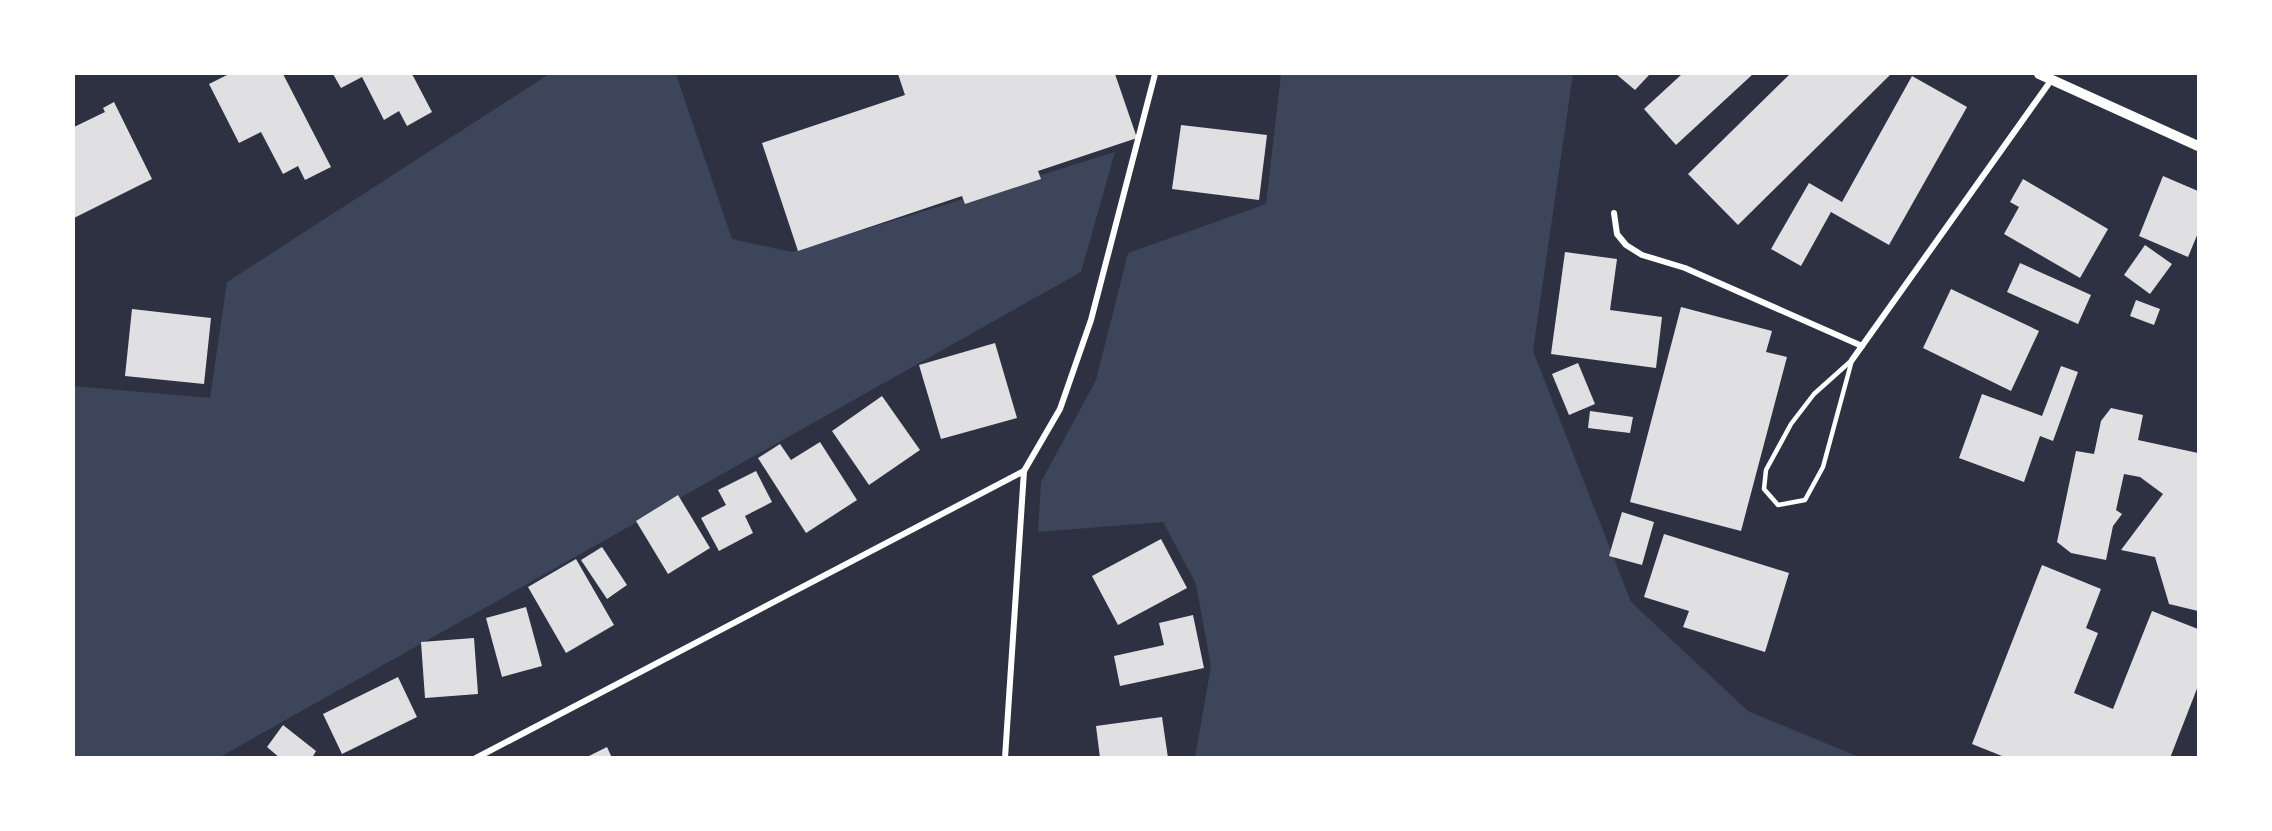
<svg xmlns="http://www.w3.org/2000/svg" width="2272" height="831" font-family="Poppins,sans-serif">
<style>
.green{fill:#3c4559}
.building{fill:#e0e0e3}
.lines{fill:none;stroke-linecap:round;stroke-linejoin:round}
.service{stroke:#fff;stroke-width:4.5}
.minor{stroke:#fff;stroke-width:6}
.tertiary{stroke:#fff;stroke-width:10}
</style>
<rect width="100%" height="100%" fill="#2d3142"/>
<!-- green -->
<g class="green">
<path d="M549,74H676L732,239L792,252L1115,152L1081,272L220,757H74V386L210,398L227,282Z"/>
<path d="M1281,74H1573L1533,351L1631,602L1748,711L1859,757H1195L1211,666L1196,584L1163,522L1038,532L1041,482L1096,380L1128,253L1266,204Z"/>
</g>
<!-- building -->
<g class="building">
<path d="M229,74H283L331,167L305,180L298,166L283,174L261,132L239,143L209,84Z"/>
<path d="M333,74H412L432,112L407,126L399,111L384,120L362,77L341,88Z"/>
<path d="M898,74H1115L1137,138L1038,171L1041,179L965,204L962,196L798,251L762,143L905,95Z"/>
<path d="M1616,74H1650L1635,90Z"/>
<path d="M1682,74H1753L1676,145L1644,109Z"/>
<path d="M1790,74H1891L1738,225L1688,174Z"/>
<path d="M1912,76L1967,107L1889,245L1831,212L1801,266L1771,249L1809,183L1842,202Z"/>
<path d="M114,102L152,179L74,218V127L105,112L103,108Z"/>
<path d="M1181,125L1267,135L1259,200L1172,189Z"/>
<path d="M2163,176L2198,191V233L2188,257L2139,236Z"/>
<path d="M2023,179L2108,229L2080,278L2004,234L2019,207L2010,202Z"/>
<path d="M2145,245L2172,264L2150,294L2124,275Z"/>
<path d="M1565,252L1617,259L1610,310L1662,317L1656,368L1551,354Z"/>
<path d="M2020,263L2091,295L2078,324L2007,292Z"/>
<path d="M1951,289L2039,331L2011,391L1923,348Z"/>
<path d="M2136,300L2160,309L2154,325L2130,316Z"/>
<path d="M1681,307L1772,331L1766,352L1787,357L1741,531L1630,502Z"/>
<path d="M132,309L211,318L204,384L125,376Z"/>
<path d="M995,343L1017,418L941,439L919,365Z"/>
<path d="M1578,363L1595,404L1569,415L1552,374Z"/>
<path d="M2061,366L2078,372L2053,441L2040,436L2024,482L1959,458L1982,394L2042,416Z"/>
<path d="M882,396L920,450L869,485L832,431Z"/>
<path d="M2111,408L2143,415L2138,440L2198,453V611L2169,604L2155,557L2121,550L2163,494L2140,477L2124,474L2116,510L2122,514L2113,526L2106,560L2071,553L2057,542L2076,451L2094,454L2101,421Z"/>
<path d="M1590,411L1633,417L1630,433L1588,428Z"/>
<path d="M820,442L857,500L806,533L758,458L780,444L791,460Z"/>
<path d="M756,471L772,502L745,516L753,533L719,551L701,518L726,505L718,490Z"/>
<path d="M678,495L710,548L668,574L636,521Z"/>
<path d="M1622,512L1654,522L1642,565L1609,556Z"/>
<path d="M1664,534L1789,573L1765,652L1683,627L1689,611L1644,597Z"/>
<path d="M1161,539L1187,588L1118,625L1092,576Z"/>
<path d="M602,547L627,585L607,599L581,560Z"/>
<path d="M576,559L614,625L566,653L528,587Z"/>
<path d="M2042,565L2101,589L2086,628L2098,633L2074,693L2113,709L2152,611L2198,629V686L2170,758H2007L1972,744Z"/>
<path d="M526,607L542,666L502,677L486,618Z"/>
<path d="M1193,615L1204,668L1120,686L1114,656L1164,645L1159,623Z"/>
<path d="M474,638L478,694L425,698L421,642Z"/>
<path d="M398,677L417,717L342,754L323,714Z"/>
<path d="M1162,717L1168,758H1100L1096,726Z"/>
<path d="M283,725L316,751L312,758H280L267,747Z"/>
<path d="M607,747L612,758H585Z"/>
</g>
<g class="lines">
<!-- service -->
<path class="service" d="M1852,360L1823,467L1805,500L1778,505L1764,489L1766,470L1791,424L1814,394Z"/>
<!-- minor -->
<g class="minor">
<path d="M1614,213L1617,234L1626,245L1642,255L1685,268L1862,346"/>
<path d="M1852,360L2052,79"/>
<path d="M476,758L1024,471"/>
<path d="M1005,758L1024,471L1060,409L1091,320L1155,74"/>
</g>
<!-- tertiary -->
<path class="tertiary" d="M2039,74L2198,146"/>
</g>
<!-- border -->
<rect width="2272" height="831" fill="none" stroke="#ffffff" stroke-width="150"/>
</svg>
